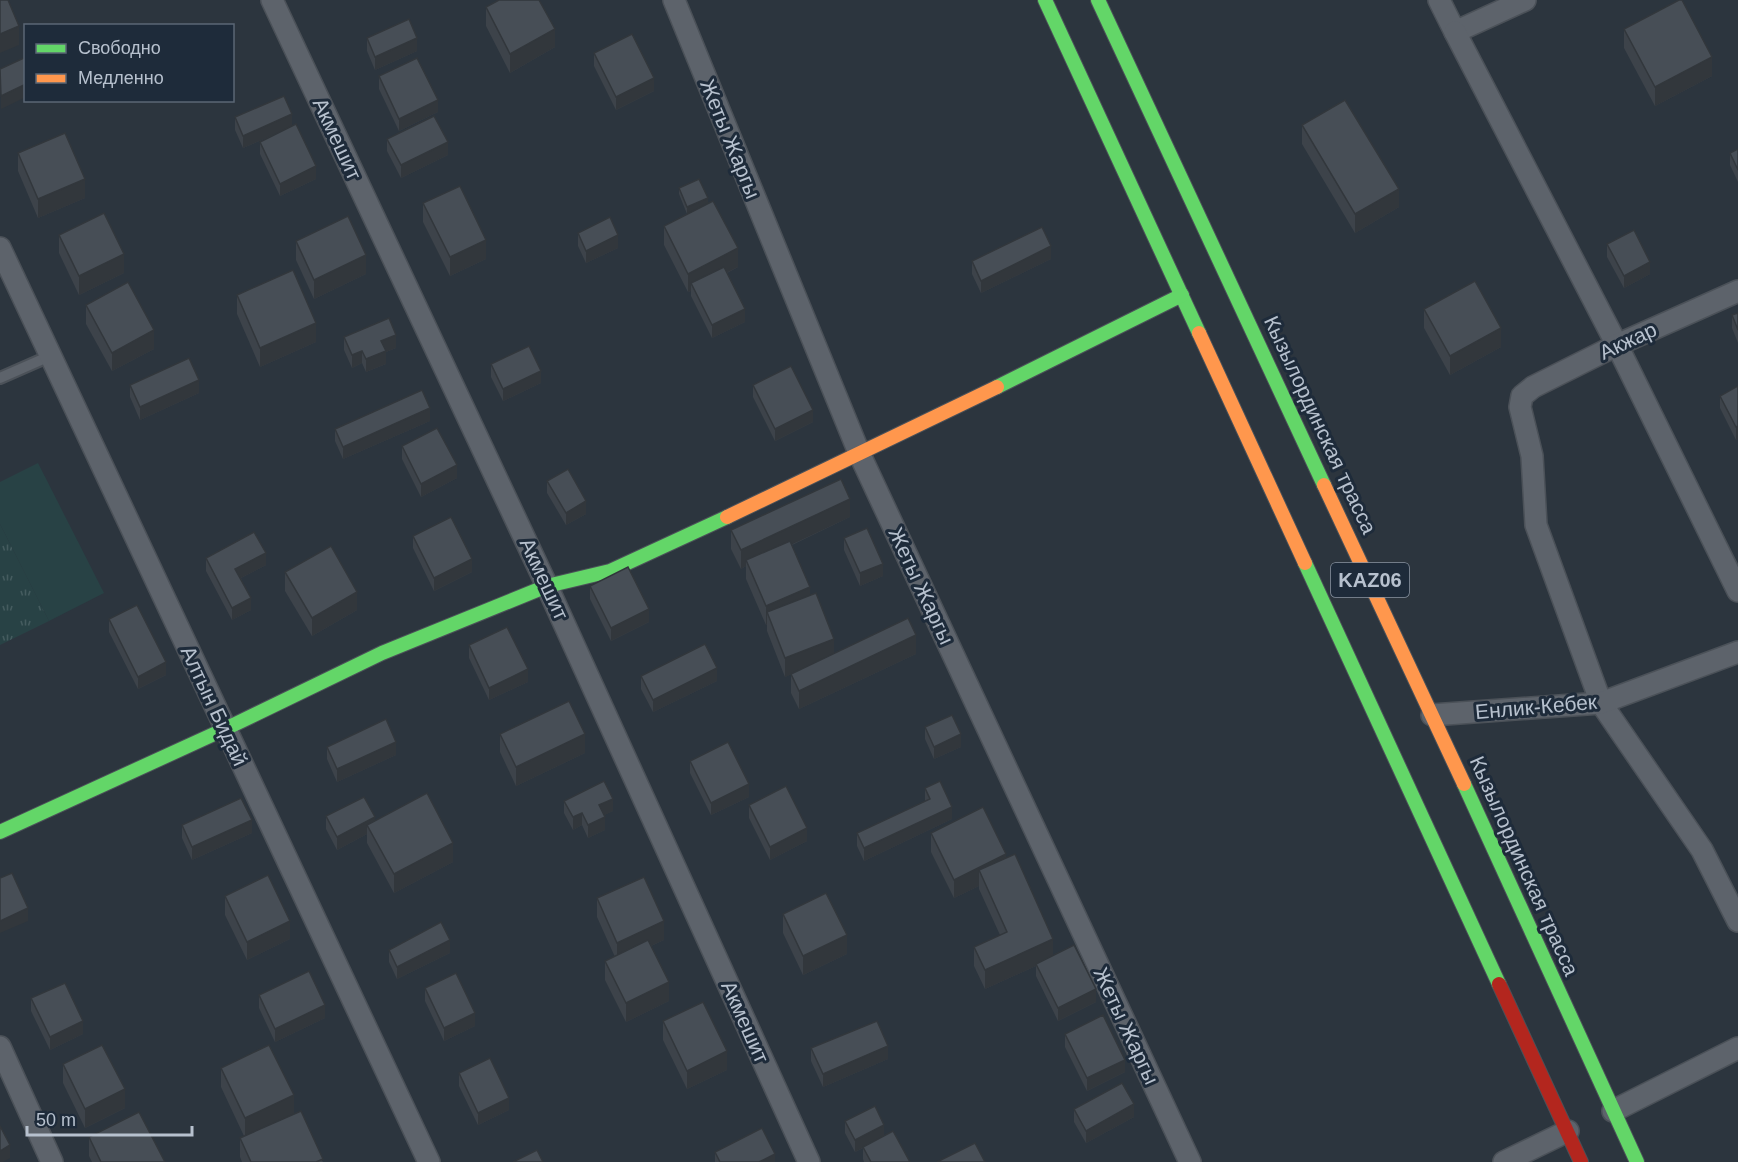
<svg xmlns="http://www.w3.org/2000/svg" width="1738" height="1162" font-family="Arial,sans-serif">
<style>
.park{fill:url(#park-tufts)}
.garden{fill:#284245}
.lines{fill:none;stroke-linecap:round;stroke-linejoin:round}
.lane-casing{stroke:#4b5158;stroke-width:14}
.street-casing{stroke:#4b5158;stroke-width:24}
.fast-casing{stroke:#4b5158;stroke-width:16}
.slow-casing{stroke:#4b5158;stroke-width:16}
.jam-casing{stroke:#4b5158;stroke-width:16}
.lane{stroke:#5d636b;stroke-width:10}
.street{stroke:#5d636b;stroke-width:21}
.fast{stroke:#63d668;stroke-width:14}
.slow{stroke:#ff974d;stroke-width:14}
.jam{stroke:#b3261e;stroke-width:14}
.wall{fill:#3d434a}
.shaded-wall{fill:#32373c}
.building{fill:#474e56;stroke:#32373c;stroke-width:1.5}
.labels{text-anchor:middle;stroke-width:6;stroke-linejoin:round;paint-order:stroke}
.shield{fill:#1e2b3a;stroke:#8994a2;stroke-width:1.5}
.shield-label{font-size:20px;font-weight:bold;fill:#b7c1ce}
.street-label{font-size:21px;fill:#b7c1ce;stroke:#1e2b3a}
</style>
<defs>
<pattern id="park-tufts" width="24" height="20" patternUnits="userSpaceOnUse" patternTransform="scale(1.5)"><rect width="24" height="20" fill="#284245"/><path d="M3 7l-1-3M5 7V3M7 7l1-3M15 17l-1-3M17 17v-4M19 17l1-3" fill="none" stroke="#455c5f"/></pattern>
</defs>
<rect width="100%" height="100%" fill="#2c353e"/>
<!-- park -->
<path class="park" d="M0,524L49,621L0,645Z"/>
<!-- garden -->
<path class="garden" d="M38,463L104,593L49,621L0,524V482Z"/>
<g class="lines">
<defs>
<path id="lane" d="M0,378L50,356"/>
<g id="street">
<path d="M272,0L547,586L809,1162"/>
<path d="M674,0L860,455L1190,1162"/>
<path d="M1439,0L1455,32L1525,0"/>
<path d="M1455,32L1617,345L1738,591"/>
<path d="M0,248L429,1162"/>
<path d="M1738,291L1617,345L1533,387L1522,396L1520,407L1532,456L1536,525L1601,703L1702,850L1738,921"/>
<path d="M1432,715L1601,703L1738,652"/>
<path d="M0,1047L52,1162"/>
<path d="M1613,1111L1738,1048"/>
<path d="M1504,1162L1568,1131"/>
</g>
<g id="fast">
<path d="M1045,0L1199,333"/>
<path d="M1098,0L1324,485"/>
<path d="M997,387L1182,295"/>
<path d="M1305,563L1499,984"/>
<path d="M1464,784L1637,1162"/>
<path d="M0,832L225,729L382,653L547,586L610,571L727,517"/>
</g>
<g id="slow">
<path d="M1199,333L1305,563"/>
<path d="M1324,485L1464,784"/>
<path d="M727,517L997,387"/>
</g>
<path id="jam" d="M1499,984L1581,1162"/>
</defs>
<!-- lane casing -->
<use href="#lane" class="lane-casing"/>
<!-- street casing -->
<use href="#street" class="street-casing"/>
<!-- fast casing -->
<use href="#fast" class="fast-casing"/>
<!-- slow casing -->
<use href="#slow" class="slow-casing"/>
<!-- jam casing -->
<use href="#jam" class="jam-casing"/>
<!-- lane -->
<use href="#lane" class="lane"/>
<!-- street -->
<use href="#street" class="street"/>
<!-- fast -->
<use href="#fast" class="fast"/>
<!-- slow -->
<use href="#slow" class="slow"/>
<!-- jam -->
<use href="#jam" class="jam"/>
</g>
<!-- wall -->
<g class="wall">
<path d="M486,7L555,47L510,73L486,26Z"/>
<path d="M1624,29L1712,76L1655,106L1624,48Z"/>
<path d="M367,38L417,51L375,70L367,51Z"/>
<path d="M594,53L654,91L616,110L594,66Z"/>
<path d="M379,76L438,112L399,131L379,89Z"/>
<path d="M235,117L292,126L316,179L280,196L260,154V142L283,131L243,148L235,130Z"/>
<path d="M1302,125L1399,207L1355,233L1302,144Z"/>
<path d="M387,139L448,155L401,178L387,151Z"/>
<path d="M1738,149V182L1730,165V153Z"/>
<path d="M18,153L85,198L38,218L18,171Z"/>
<path d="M679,188L708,203L738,267L727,273L745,322L712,338L691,296V291L688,292L664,245V226L687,214L679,194Z"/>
<path d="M423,203L486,259L450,276L423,222Z"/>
<path d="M578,233L618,248L586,263L578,246Z"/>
<path d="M59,235L124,273L79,295L59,253Z"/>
<path d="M296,241L366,274L314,299L296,260Z"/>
<path d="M1607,244L1650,274L1624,288L1607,257Z"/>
<path d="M1051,259L981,293L972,274V261Z"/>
<path d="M237,295L316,342L260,367L237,314Z"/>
<path d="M86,305L154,349L112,371L86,324Z"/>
<path d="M1424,309L1501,347L1450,375L1424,328Z"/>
<path d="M1738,313V343L1732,328V315Z"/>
<path d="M344,337L396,348L386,352V364L366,372L362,363L352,368L344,350Z"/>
<path d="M491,364L541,383L503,401L491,377Z"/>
<path d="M130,385L199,393L140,420L130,397Z"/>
<path d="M753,385L813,422L775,441L753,397Z"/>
<path d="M1738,386V439L1736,440L1720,408V396Z"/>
<path d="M430,421L343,459L335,441V429Z"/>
<path d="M402,446L457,478L421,497L402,459Z"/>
<path d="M547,481L586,514L566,525L547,493Z"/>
<path d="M850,517L792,545L810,596L834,654H916L799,709L791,693V674L785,677L767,631V624L766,625L746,579V566L741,569L731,549V530Z"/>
<path d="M413,536L472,572L434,591L413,548Z"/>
<path d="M844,538L883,576L860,586L844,550Z"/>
<path d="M206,558L266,565L241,578L251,610L232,620L206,571Z"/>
<path d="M285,572L357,610L312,636L285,591Z"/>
<path d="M590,586L649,622L611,641L590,599Z"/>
<path d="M109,619L166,675L138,689L109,632Z"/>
<path d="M469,645L528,682L489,700L469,658Z"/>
<path d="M641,676L717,681L653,712L641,689Z"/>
<path d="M925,727L961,747L934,759L925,739Z"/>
<path d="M500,734L585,753L516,786L500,752Z"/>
<path d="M327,747L396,755L337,782L327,759Z"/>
<path d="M690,761L749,797L711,815L690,773Z"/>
<path d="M925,788L952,819L864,861L857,846V833L925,801Z"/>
<path d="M564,801L613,811L604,815L605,830L588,838L582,825L573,830L564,813Z"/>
<path d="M749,805L807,841L770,860L749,818Z"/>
<path d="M326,816L375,821L453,862L394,893L367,843V834L337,850L326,829Z"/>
<path d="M182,825L252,833L192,860L182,838Z"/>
<path d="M931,833L1006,858L1053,955L1096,1002L1058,1021L1036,976V966L985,989L974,966V947L1000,935L979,889V886L954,898L931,852Z"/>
<path d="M225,896L290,939L247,960L225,915Z"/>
<path d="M597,898L664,940L651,946L669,1001L626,1022L605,980V961L615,957L597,917Z"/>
<path d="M783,914L847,954L803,975L783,933Z"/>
<path d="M389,950L450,953L397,979L389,962Z"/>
<path d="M425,988L475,1026L444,1041L425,1001Z"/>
<path d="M259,995L325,1018L275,1042L259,1008Z"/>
<path d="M31,998L83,1034L50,1050L31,1011Z"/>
<path d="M663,1021L727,1070L687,1089L663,1040Z"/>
<path d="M1065,1034L1125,1072L1087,1091L1065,1047Z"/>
<path d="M811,1048L888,1059L823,1087L811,1061Z"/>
<path d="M63,1064L125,1108L85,1128L63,1083Z"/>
<path d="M221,1068L294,1114L323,1162H242L240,1157V1138L244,1136L221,1087Z"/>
<path d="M459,1073L509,1110L478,1125L459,1086Z"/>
<path d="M1074,1109L1134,1117L1086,1143L1074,1122Z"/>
<path d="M845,1121L884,1135L910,1162H864L863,1159V1148L855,1152L845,1133Z"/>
<path d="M89,1137L165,1162H92L89,1156Z"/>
<path d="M715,1152L775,1162H715Z"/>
</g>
<!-- shaded-wall -->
<g class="shaded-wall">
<path d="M19,26V45L0,53V34Z"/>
<path d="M555,29V47L510,73V54Z"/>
<path d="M417,38V51L375,70V57Z"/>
<path d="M1712,57V76L1655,106V87Z"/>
<path d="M654,78V91L616,110V97Z"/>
<path d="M26,84V97L1,109V96Z"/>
<path d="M438,100V112L399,131V119Z"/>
<path d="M292,114V127L243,148V136Z"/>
<path d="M448,142V155L401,178V165Z"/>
<path d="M316,166V179L280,196V184Z"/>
<path d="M85,179V198L38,218V199Z"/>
<path d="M1399,189V207L1355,233V214Z"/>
<path d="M708,198V205L687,214V207Z"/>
<path d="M618,235V248L586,263V251Z"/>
<path d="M486,240V259L450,276V257Z"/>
<path d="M1051,246V259L981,293V281Z"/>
<path d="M738,248V267L694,289L691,283V291L688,292V274Z"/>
<path d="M124,254V273L79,295V276Z"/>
<path d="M366,255V274L314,299V280Z"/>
<path d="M1650,262V274L1624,288V276Z"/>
<path d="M745,309V322L712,338V325Z"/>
<path d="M316,323V342L260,367V348Z"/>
<path d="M1501,328V347L1450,375V356Z"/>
<path d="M154,330V349L112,371V353Z"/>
<path d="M396,335V348L386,352V364L366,372V359L381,341Z"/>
<path d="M362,351V363L352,368V355Z"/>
<path d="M541,371V383L503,401V389Z"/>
<path d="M199,380V393L140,420V407Z"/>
<path d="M430,408V421L343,459V447Z"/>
<path d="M813,410V422L775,441V429Z"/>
<path d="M1738,426V439L1736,440V427Z"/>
<path d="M457,465V478L421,497V484Z"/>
<path d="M850,499V517L748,565L746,560V566L741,569V550Z"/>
<path d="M586,501V514L566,525V513Z"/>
<path d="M266,553V565L235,581V569Z"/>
<path d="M472,559V572L434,591V578Z"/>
<path d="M883,564V576L860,586V573Z"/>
<path d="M810,587V606L767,612V624L766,625V606Z"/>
<path d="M357,592V610L312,636V618Z"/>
<path d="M251,598V610L232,620V608Z"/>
<path d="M649,609V622L611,641V628Z"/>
<path d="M916,635V654L799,709V691Z"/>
<path d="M834,639V657L785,677V658Z"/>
<path d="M166,662V675L138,689V677Z"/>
<path d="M717,668V681L653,712V700Z"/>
<path d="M528,669V682L489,700V688Z"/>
<path d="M585,734V753L516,786V767Z"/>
<path d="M961,734V747L934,759V747Z"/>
<path d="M396,742V755L337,782V769Z"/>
<path d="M749,784V797L711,815V803Z"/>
<path d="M613,799V811L599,818V805Z"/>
<path d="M952,807V819L864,861V848Z"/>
<path d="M582,813V825L573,830V817Z"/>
<path d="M375,817V830L367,825V834L337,850V837Z"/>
<path d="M605,817V830L588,838V825Z"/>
<path d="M252,820V833L192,860V847Z"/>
<path d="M807,828V841L770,860V847Z"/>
<path d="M453,843V862L394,893V874Z"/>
<path d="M1006,854V873L979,870V886L954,898V880Z"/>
<path d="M28,908V921L0,933V921Z"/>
<path d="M290,921V939L247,960V942Z"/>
<path d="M664,921V940L617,961V943Z"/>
<path d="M847,935V954L803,975V956Z"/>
<path d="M1053,939V958L1036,964V966L985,989V970Z"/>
<path d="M450,940V953L397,979V967Z"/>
<path d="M669,982V1001L626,1022V1003Z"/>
<path d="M1096,989V1002L1058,1021V1008Z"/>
<path d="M325,1005V1018L275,1042V1029Z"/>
<path d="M475,1013V1026L444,1041V1028Z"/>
<path d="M83,1021V1034L50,1050V1037Z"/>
<path d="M888,1046V1059L823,1087V1074Z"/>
<path d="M727,1051V1070L687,1089V1071Z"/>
<path d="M1125,1060V1072L1087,1091V1078Z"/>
<path d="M125,1089V1108L85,1128V1109Z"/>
<path d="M294,1095V1114L245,1137V1118Z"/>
<path d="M509,1098V1110L478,1125V1113Z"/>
<path d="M1134,1104V1117L1086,1143V1131Z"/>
<path d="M884,1125V1137L855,1152V1140Z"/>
<path d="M10,1145V1158L3,1162H0V1151Z"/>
<path d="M775,1154V1162H759Z"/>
</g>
<!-- building -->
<g class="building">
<path d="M0,0H8L19,26L0,34Z"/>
<path d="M499,0H539L555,29L510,54L486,7Z"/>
<path d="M1679,0H1682L1712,57L1655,87L1624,29Z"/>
<path d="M409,19L417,38L375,57L367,38Z"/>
<path d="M632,34L654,78L616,97L594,53Z"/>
<path d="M26,57V84L1,96L0,69Z"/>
<path d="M417,58L438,100L399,119L379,76Z"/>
<path d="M284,96L292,114L243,136L235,117Z"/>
<path d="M1345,100L1399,189L1355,214L1302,125Z"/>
<path d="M434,116L448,142L401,165L387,139Z"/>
<path d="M296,124L316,166L280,184L260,142Z"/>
<path d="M65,133L85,179L38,199L18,153Z"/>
<path d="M1738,149V170L1730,153Z"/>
<path d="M699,179L708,198L687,207L679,188Z"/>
<path d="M460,186L486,240L450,257L423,203Z"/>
<path d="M713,201L738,248L688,274L664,226Z"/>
<path d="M104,213L124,254L79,276L59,235Z"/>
<path d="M348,216L366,255L314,280L296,241Z"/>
<path d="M610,217L618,235L586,251L578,233Z"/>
<path d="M1042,227L1051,246L981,281L972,261Z"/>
<path d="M1634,230L1650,262L1624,276L1607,244Z"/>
<path d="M724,267L745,309L712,325L691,283Z"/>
<path d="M293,270L316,323L260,348L237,295Z"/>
<path d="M1475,281L1501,328L1450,356L1424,309Z"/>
<path d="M128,282L154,330L112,353L86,305Z"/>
<path d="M1738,313V330L1732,315Z"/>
<path d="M389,318L396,335L381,341L386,351L366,359L362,351L352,355L344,337Z"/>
<path d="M529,346L541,371L503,389L491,364Z"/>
<path d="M189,358L199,380L140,407L130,385Z"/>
<path d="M791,366L813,410L775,429L753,385Z"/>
<path d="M1738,386V426L1736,427L1720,396Z"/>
<path d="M422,390L430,408L343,447L335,429Z"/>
<path d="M437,428L457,465L421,484L402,446Z"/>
<path d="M568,469L586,501L566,513L547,481Z"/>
<path d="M841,479L850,499L741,550L731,530Z"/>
<path d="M451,517L472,559L434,578L413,536Z"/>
<path d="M867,528L883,564L860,573L844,538Z"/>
<path d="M254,532L266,553L235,569L251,598L232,608L206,558Z"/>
<path d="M790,541L810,587L766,606L746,560Z"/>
<path d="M331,546L357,592L312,618L285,572Z"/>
<path d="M628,567L649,609L611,628L590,586Z"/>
<path d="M816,593L834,639L785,658L767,612Z"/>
<path d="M137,605L166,662L138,677L109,619Z"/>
<path d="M908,618L916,635L799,691L791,674Z"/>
<path d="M507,627L528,669L489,688L469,645Z"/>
<path d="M705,644L717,668L653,700L641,676Z"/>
<path d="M569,701L585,734L516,767L500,734Z"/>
<path d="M952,715L961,734L934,747L925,727Z"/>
<path d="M386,719L396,742L337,769L327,747Z"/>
<path d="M728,742L749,784L711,803L690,761Z"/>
<path d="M604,781L613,799L599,805L605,817L588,825L582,813L573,817L564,801Z"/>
<path d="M940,781L952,807L864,848L857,833L930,799L925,788Z"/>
<path d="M786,786L807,828L770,847L749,805Z"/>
<path d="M427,793L453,843L394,874L367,825Z"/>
<path d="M364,797L375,817L337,837L326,816Z"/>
<path d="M241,798L252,820L192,847L182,825Z"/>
<path d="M983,807L1006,854L954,880L931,833Z"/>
<path d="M1015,854L1053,939L985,970L974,947L1007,932L979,870Z"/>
<path d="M12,873L28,908L0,921V878Z"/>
<path d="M268,875L290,921L247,942L225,896Z"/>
<path d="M644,877L664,921L617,943L597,898Z"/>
<path d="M826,893L847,935L803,956L783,914Z"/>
<path d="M441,922L450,940L397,967L389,950Z"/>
<path d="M648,940L669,982L626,1003L605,961Z"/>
<path d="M1074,945L1096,989L1058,1008L1036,964Z"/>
<path d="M309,971L325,1005L275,1029L259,995Z"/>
<path d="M456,973L475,1013L444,1028L425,988Z"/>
<path d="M65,983L83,1021L50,1037L31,998Z"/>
<path d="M703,1002L727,1051L687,1071L663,1021Z"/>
<path d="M1103,1015L1125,1060L1087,1078L1065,1034Z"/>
<path d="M877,1021L888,1046L823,1074L811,1048Z"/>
<path d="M102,1045L125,1089L85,1109L63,1064Z"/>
<path d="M269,1045L294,1095L245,1118L221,1068Z"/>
<path d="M490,1058L509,1098L478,1113L459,1073Z"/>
<path d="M1122,1083L1134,1104L1086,1131L1074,1109Z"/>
<path d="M875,1106L884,1125L855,1140L845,1121Z"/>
<path d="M301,1111L323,1159L316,1162H251L240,1138Z"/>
<path d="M139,1112L165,1162H101L89,1137Z"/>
<path d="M0,1126L10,1145L0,1151Z"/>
<path d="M762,1128L775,1154L759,1162H720L715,1152Z"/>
<path d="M893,1131L910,1162H871L863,1147Z"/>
<path d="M975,1143L985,1162H937Z"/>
<path d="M537,1150L543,1162H513Z"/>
</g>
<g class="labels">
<!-- shield labels -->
<rect class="shield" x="1331" y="563" width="78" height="34" rx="4.5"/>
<g class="shield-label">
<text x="1370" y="587">KАZ06</text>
</g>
<!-- street labels -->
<g class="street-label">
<text transform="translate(337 139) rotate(65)" y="7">Акмешит</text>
<text transform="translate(730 139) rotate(68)" y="7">Жеты Жаргы</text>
<text transform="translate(1628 341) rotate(-25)" y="7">Акжар</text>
<text transform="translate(1320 425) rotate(65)" y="7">Кызылординская трасса</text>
<text transform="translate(544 579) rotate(65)" y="7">Акмешит</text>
<text transform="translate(921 586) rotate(65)" y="7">Жеты Жаргы</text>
<text transform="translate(214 706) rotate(65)" y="7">Алтын Бидай</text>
<text transform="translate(1536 707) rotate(-5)" y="7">Енлик-Кебек</text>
<text transform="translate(1524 866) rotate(66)" y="7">Кызылординская трасса</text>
<text transform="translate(745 1022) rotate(66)" y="7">Акмешит</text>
<text transform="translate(1126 1026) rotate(65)" y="7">Жеты Жаргы</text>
</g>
</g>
<!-- legend -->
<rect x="24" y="24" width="210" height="78" fill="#1e2b3a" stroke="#5b6775" stroke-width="1.5"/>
<rect x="36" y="44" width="30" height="9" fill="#63d668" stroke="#5b6775" stroke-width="1.5"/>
<text x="78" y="54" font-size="18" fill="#b7c1ce">Свободно</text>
<rect x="36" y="74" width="30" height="9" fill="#ff974d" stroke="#5b6775" stroke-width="1.5"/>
<text x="78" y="84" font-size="18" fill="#b7c1ce">Медленно</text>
<!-- scale -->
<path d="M27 1126v9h165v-9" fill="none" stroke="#b7c1ce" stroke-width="3"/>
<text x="36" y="1126" font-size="18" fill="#b7c1ce" stroke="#1e2b3a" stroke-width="4.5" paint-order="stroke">50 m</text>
</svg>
